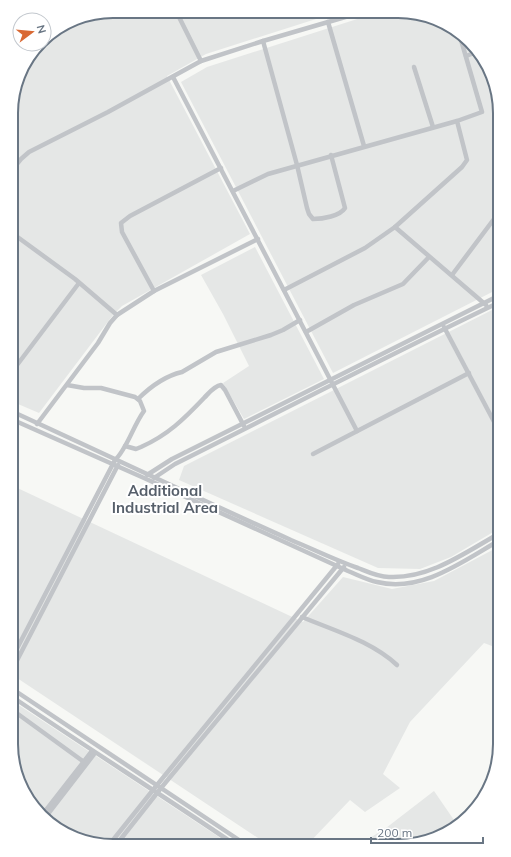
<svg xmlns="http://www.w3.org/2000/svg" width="511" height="857" font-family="Mulish,sans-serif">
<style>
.built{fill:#e5e7e6}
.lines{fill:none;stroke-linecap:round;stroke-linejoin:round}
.minor{stroke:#c1c4c8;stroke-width:4.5}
.labels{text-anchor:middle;stroke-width:4;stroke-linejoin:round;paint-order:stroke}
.district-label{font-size:15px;font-weight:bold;fill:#565f6a;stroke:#fff}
.rim{fill:none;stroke:#697684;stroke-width:2}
</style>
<rect width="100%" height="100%" fill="#f7f8f5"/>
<!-- built -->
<g class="built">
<path d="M113,11L338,12L206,54L167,76L250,234L122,306L113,315L39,413L11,401L12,100L22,68L40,44H44V39L46,36L74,19Z"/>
<path d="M376,13H418L465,36L492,74L500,113V288L333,373L181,82L207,67Z"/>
<path d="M255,247L324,379L244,419L223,383L249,366L223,314L201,275Z"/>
<path d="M500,306V528L451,557L420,569L378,568L179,480L184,466Z"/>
<path d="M11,485L303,622L343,577L392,589L434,581L500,546V649L484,643L410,722L383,774L400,788L365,812L350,800L306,846H270L11,674Z"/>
<path d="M11,700L231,845H99L51,825L19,783L11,744Z"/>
<path d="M434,791L456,823L437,838L398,846H357L386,828Z"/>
</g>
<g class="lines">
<!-- minor -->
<g class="minor">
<path d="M176,11L201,61"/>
<path d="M328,22L364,146"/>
<path d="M459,33L482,112L457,121L467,160L462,167L395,227L486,305"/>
<path d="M263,41L297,165L307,208L309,214L313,219C323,219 340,216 345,208L331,155"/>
<path d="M466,56L477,52"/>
<path d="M414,67L433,127"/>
<path d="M173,77L357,431"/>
<path d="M12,170L21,159L29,152L108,112L201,61L263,41L359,13"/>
<path d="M233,191L268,174L457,121"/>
<path d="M12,233L75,279L117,315"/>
<path d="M452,275L500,211"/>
<path d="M284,290L365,248L395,227"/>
<path d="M154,291L122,232L121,223L130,216L221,168"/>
<path d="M444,327L500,433"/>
<path d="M306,332L354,305L403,284L429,257"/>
<path d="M11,373L79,283"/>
<path d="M138,399C150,387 165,376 182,372L216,352L271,335L283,330L300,320"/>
<path d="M11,411C105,454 197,498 291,540C313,549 335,560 358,568C368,572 378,577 389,577C430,579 466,552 500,533"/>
<path d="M11,419L144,478L348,571C358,575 367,580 377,582C422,593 463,561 500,540"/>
<path d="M37,424L98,343L110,323L117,315L154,291L258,239"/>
<path d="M125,446L136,449L141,447C168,435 184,419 204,398C209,393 214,386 221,385L225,390L244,426"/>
<path d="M313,454L469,373"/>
<path d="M147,475L172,459L500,295"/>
<path d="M154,478L175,464C283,410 391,354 500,302"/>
<path d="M302,617C335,631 371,641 397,665"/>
<path d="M11,660L115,460C127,449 133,426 144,411L140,401L135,397L101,388H84L67,385"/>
<path d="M11,672L118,465"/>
<path d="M11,688L248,846"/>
<path d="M11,696C86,747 162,795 237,846"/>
<path d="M11,709L84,762"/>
<path d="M43,814L92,751"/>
<path d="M45,818L95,753"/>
<path d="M109,845L157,785L338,564"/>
<path d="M116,845L161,788L344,567"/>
</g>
</g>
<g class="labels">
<!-- district labels -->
<g class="district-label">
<text x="165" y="496">Additional<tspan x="165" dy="17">Industrial Area</tspan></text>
</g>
</g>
<!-- crop -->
<path d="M0 0H511V857H0ZM113 18H398A95 95 0 0 1 493 113V744A95 95 0 0 1 398 839H113A95 95 0 0 1 18 744V113A95 95 0 0 1 113 18Z" fill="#fff" fill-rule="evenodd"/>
<path class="rim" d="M113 18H398A95 95 0 0 1 493 113V744A95 95 0 0 1 398 839H113A95 95 0 0 1 18 744V113A95 95 0 0 1 113 18Z"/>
<!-- north arrow -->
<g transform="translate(32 32) rotate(74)"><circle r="19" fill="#ffffff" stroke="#c3c8ce"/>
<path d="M0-3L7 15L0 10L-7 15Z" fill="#d96934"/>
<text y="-6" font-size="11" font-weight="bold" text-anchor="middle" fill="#697684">N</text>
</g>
<!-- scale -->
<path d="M371 837v6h112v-6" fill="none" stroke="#697684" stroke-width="2"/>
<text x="377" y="837" font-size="12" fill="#697684" stroke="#ffffff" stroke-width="3" paint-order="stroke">200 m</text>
</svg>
